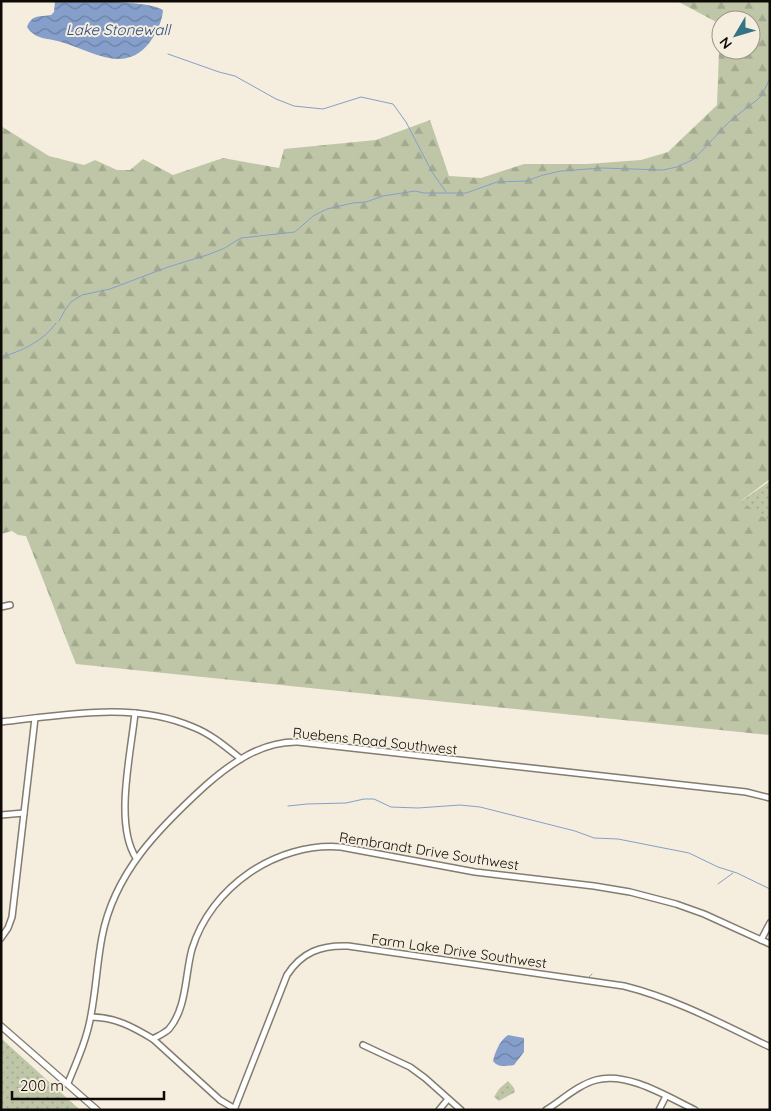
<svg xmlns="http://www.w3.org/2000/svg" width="771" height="1111" font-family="Quicksand,sans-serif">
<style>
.grass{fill:url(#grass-dots)}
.forest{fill:url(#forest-firs);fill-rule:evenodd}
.water{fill:url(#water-waves)}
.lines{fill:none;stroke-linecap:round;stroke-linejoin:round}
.stream{stroke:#859fca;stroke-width:1}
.minor-casing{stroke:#847c6e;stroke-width:8}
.tertiary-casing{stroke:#847c6e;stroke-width:8}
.minor{stroke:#fff;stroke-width:5}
.tertiary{stroke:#fff;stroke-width:5.5}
.labels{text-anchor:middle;stroke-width:4;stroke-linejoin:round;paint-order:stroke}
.street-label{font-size:14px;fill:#0e0b07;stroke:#f5eddd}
.water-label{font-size:15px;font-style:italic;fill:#2c4c84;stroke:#f5eddd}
</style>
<defs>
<pattern id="grass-dots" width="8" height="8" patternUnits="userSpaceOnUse" patternTransform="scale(1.25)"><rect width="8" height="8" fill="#bfc6a7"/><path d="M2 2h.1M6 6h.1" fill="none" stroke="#a3a98e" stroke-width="1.8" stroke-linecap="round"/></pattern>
<pattern id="forest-firs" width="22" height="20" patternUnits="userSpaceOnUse" patternTransform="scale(1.25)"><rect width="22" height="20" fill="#bfc6a7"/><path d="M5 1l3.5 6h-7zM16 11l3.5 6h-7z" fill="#a3a98e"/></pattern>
<pattern id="water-waves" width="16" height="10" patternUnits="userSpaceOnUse" patternTransform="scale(1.25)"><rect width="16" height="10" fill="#859fca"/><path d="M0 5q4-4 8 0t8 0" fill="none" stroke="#6b80a2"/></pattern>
</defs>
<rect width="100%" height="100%" fill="#f5eddd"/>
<!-- grass -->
<g class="grass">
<path d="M770,481V559L715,519Z"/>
<path d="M1,1038L3,1040L80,1110H1Z"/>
<path d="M508,1081L514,1088L515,1092L499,1101L494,1097L499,1089Z"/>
</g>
<!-- forest -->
<path class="forest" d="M677,1H770V479L741,501L770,522V735L76,664L26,536L18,535L12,531L1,534V126L49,156L84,165L95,160L117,170H130L143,159L173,175L223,158L279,168L284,149L376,140L430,120L449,176L481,178L524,164H587L641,160L668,152L717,105L720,24ZM721,20H751V50H721Z"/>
<!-- water -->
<g class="water">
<path d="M55,1C78,1 148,0 163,10C162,22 157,32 150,42C125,75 92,51 61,42C49,38 35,40 27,27C32,14 40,17 51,15L54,12Z"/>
<path d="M508,1035L524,1038V1052L514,1065C506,1066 498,1068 493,1061C495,1052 500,1040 508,1035Z"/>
</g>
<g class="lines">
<!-- stream -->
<g class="stream">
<path d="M168,54L219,72L235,76L276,99L294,106L323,109L361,97L393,104L406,122L432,172L446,192"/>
<path d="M59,321L65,310L71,302L82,295L110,289L168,267L207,255L223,249L241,238L295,232L313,216L327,209L353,203L366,202L383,196L415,191L424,193H466L497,182L526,181L543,175L561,171L602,168L663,170L677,167L694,159L730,121L758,99L762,95L770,78"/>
<path d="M1,357C20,352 44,341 56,323"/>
<path d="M288,806L307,804L346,803L364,799H374L391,807L418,808L460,805L480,807L575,831L594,838L618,839L689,853L718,867L737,873L770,889"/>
<path d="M718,884L733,873"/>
<path d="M589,977L592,974"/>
</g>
<defs>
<g id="minor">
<path d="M1,607L10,605"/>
<path d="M135,713C131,753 114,824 136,858"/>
<path d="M1,722C64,715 134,701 193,727C211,734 226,747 241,759"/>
<path d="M1,815L24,813"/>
<path d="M1,938L8,928L12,917L35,718"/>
<path d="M761,940L770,923"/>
<path d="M91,1017C115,1017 133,1027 153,1039L220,1100L235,1109"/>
<path d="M153,1039C158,1036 165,1033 169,1029C187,1008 185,974 192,949C211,887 276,842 341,847L475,872L594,886L630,892L676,904L704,914L770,944"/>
<path d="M363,1045L410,1067L425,1078L461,1110"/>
<path d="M68,1083C77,1061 87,1039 91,1015C96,989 97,963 102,937C114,873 159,828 205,786C231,763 262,741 298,742L746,792L770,798"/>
<path d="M234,1110L287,975C302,952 321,945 348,946L624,986C676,999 722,1024 770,1047"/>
<path d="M439,1110L448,1099"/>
<path d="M546,1110C562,1100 578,1085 596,1080C627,1071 668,1097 695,1110"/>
<path d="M659,1110L666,1096"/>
</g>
<path id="tertiary" d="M1,1026L97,1110"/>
</defs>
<!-- minor casing -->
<use href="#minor" class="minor-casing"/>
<!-- tertiary casing -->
<use href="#tertiary" class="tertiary-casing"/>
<!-- minor -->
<use href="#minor" class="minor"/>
<!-- tertiary -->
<use href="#tertiary" class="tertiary"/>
</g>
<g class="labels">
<!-- street labels -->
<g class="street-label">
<text transform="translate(375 741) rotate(6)" y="5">Ruebens Road Southwest</text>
<text transform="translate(429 851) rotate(9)" y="5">Rembrandt Drive Southwest</text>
<text transform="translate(459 951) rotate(8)" y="5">Farm Lake Drive Southwest</text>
</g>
<!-- water labels -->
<g class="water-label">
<text x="118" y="35">Lake Stonewall</text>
</g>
</g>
<!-- border -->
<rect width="771" height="1111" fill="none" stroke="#0e0b07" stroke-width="5"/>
<!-- north arrow -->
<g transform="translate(736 35) rotate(232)"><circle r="24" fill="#f5eddd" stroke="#999387"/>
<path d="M0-4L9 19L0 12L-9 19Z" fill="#337587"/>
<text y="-8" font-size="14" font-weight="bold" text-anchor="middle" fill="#0e0b07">N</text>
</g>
<!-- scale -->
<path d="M12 1091v8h152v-8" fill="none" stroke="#0e0b07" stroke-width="2.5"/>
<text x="20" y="1091" font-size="15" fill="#0e0b07" stroke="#f5eddd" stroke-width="4" paint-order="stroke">200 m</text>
</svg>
